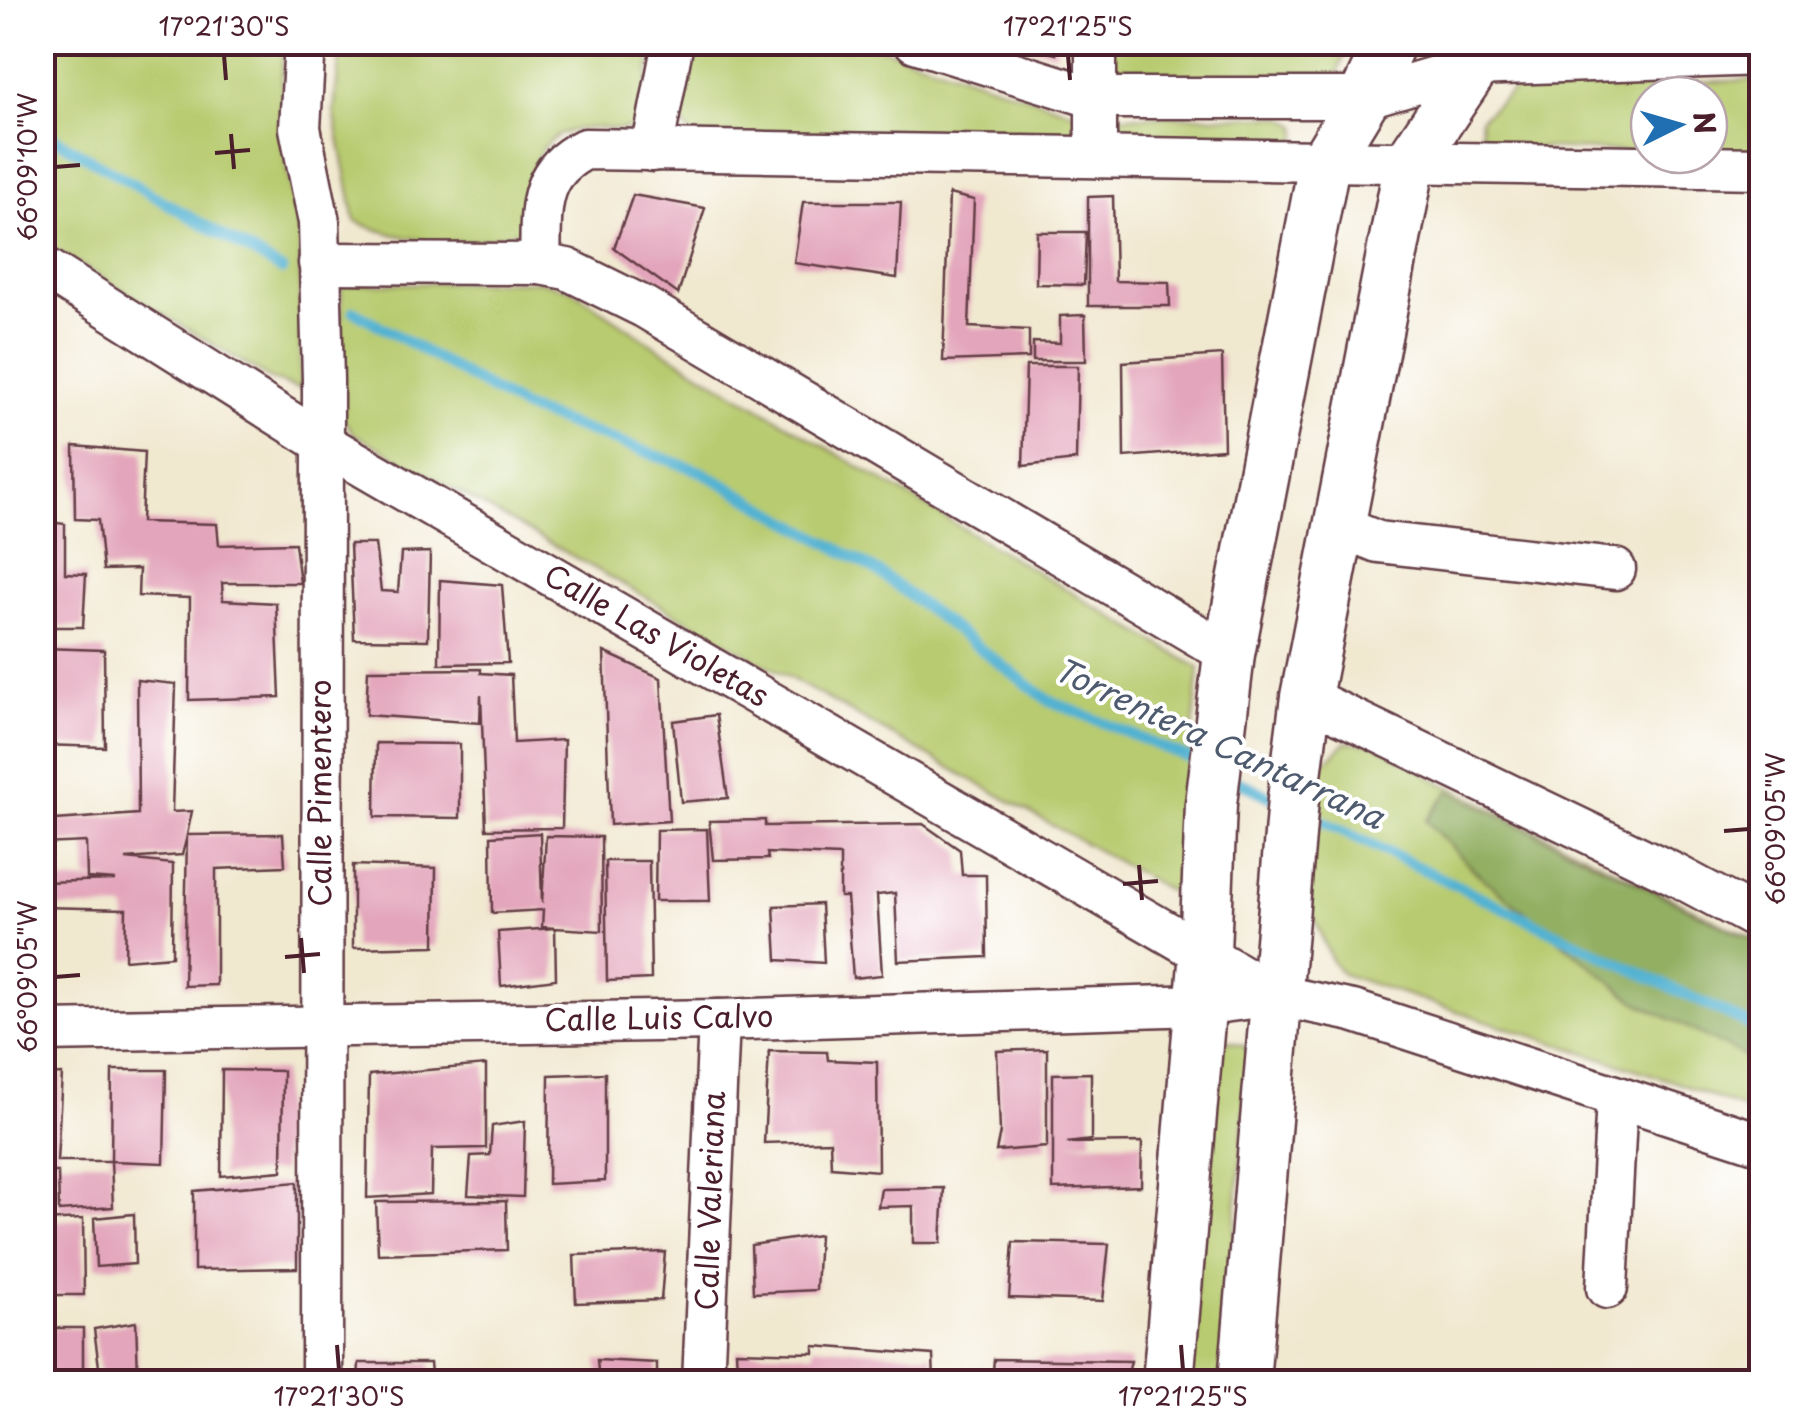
<svg xmlns="http://www.w3.org/2000/svg" width="1804" height="1425" font-family="'Playpen Sans',sans-serif">
<style>
.green{fill:#b8cb6f;stroke:#81754d;stroke-width:2.5}
.forest{fill:#92af62;stroke:#6e6746;stroke-width:2.5}
.lines{fill:none;stroke-linecap:round;stroke-linejoin:round}
.stream{stroke:#53b2d2;stroke-width:11}
.building{fill:#e3a5bb}
.minor-casing{stroke:#633d44;stroke-width:45}
.major-casing{stroke:#633d44;stroke-width:55}
.minor{stroke:#fff;stroke-width:40}
.major{stroke:#fff;stroke-width:50}
.ticks{fill:none;stroke:#4a1f2b;stroke-width:4}
.labels{text-anchor:middle;stroke-width:8;stroke-linejoin:round;paint-order:stroke}
.street-label{font-size:30px;fill:#4a1f2b;stroke:#fff}
.water-label{font-size:32px;font-style:italic;fill:#4e5a6e;stroke:#fff}
.neatline{fill:none;stroke:#4a1f2b;stroke-width:4}
.ticks-label{font-size:25px;text-anchor:middle;fill:#4a1f2b}
</style>
<rect width="100%" height="100%" fill="#fff"/>
<filter id="ink" filterUnits="userSpaceOnUse"><feTurbulence type="fractalNoise" baseFrequency=".01" numOctaves="2"/><feDisplacementMap in="SourceGraphic" scale="20" xChannelSelector="R" yChannelSelector="G"/><feConvolveMatrix kernelMatrix="1 2 1 2 8 2 1 2 1" color-interpolation-filters="sRGB"/></filter>
<filter id="wash" filterUnits="userSpaceOnUse"><feTurbulence type="fractalNoise" baseFrequency=".0048" numOctaves="4" result="noise"/><feDisplacementMap in="SourceGraphic" scale="40" xChannelSelector="R" yChannelSelector="G"/><feGaussianBlur stdDeviation="2.25" result="paint"/><feColorMatrix in="noise" values="0 0 0 0 0 0 0 0 0 0 0 0 0 0 0 0 0 1.4 0 .05"/><feComposite in="paint" operator="in"/></filter>
<g filter="url(#wash)">
<rect width="100%" height="100%" fill="#f1e8d0"/>
<!-- green -->
<g class="green">
<path d="M863,42L1071,111L1079,117L1076,136L1066,140L691,136L681,121L695,43Z"/>
<path d="M42,43H283L280,134L300,239V389L272,380L43,242Z"/>
<path d="M341,43H654L639,125C622,133 612,128 593,128C528,129 530,178 520,230C466,249 407,244 355,221L334,112Z"/>
<path d="M1095,43H1349L1332,88H1115Z"/>
<path d="M1761,80V154L1709,153V95H1649V152L1483,146L1480,119L1517,87Z"/>
<path d="M1098,116L1282,117L1298,126V138L1290,145H1111Z"/>
<path d="M540,281L572,290L655,346L1199,668L1177,895L353,433L339,413L342,285Z"/>
<path d="M1346,742L1374,744L1434,779L1761,943V1116L1675,1082L1342,974L1331,960L1306,896L1318,768Z"/>
<path d="M1230,1041L1245,1046L1249,1057L1222,1382H1187L1218,1045Z"/>
</g>
<!-- forest -->
<path class="forest" d="M1449,791L1761,944V1064L1636,1002L1478,874L1426,821Z"/>
<g class="lines">
<!-- stream -->
<g class="stream">
<path d="M42,131L282,270"/>
<path d="M354,311L523,408L702,472L877,571L1048,700L1203,764"/>
<path d="M1228,776L1279,801"/>
<path d="M1305,813L1762,1031"/>
</g>
</g>
<g id="blocks">
<!-- building -->
<g class="building">
<path d="M1020,42H1056V54L1020,44Z"/>
<path d="M949,194L974,200L969,327L1029,330V358L943,361Z"/>
<path d="M633,195L705,208L678,294L614,248Z"/>
<path d="M1113,196L1115,281L1169,282L1170,306H1088V197Z"/>
<path d="M803,202H901L897,278L794,263Z"/>
<path d="M1037,232H1086L1084,285L1036,284Z"/>
<path d="M1085,315L1086,361H1033V342L1060,343V316Z"/>
<path d="M42,318L54,325L51,443H42Z"/>
<path d="M1222,355L1224,449L1124,457L1123,362Z"/>
<path d="M1026,366H1078L1076,460L1023,466Z"/>
<path d="M74,446L144,452L141,522L217,524L219,545L295,543L300,583H222L223,600L276,603L280,697L189,700L190,598L138,596L139,569L103,570L98,520L75,519Z"/>
<path d="M42,521L65,524V573L86,574L83,627H42Z"/>
<path d="M350,544H375L381,591L398,592L401,553L430,552L428,640L354,639Z"/>
<path d="M440,580L502,585L508,663L439,664Z"/>
<path d="M42,648L104,650L105,747L42,745Z"/>
<path d="M604,652L661,678L669,821L610,825Z"/>
<path d="M481,669V673L511,675L514,743L564,740L562,828L486,829L481,695L480,723L366,715L368,670Z"/>
<path d="M137,680L176,684L172,812L192,811L187,835L283,834L285,866L216,869V985L184,986L187,836L182,855L126,859L173,864L172,956L125,960L126,909L42,907V882L116,880L87,878L86,842L42,844V821L138,814Z"/>
<path d="M716,715L728,798L681,802L673,721Z"/>
<path d="M376,743L460,744V818L375,817Z"/>
<path d="M765,820V826L923,824L960,850L962,875H986L987,957L898,961L895,893L877,895L882,975L853,978L847,897H840V856L767,853L768,859L713,860L709,821Z"/>
<path d="M707,829L710,901H655L656,830Z"/>
<path d="M540,833L542,903L546,836L601,837L602,931L555,928L556,979L501,986L498,932L555,928L542,927L543,910L492,913L491,836Z"/>
<path d="M605,861H649L651,979L607,981Z"/>
<path d="M353,865L436,868L435,946L353,948Z"/>
<path d="M821,904L824,963L777,960L774,906Z"/>
<path d="M1047,1049V1147L996,1151L1000,1132L997,1051Z"/>
<path d="M769,1051L827,1052L828,1060L877,1062L878,1171L831,1167L830,1141L764,1143Z"/>
<path d="M486,1065V1148L432,1149L431,1194L367,1198L369,1075Z"/>
<path d="M112,1070H166L164,1163L111,1161Z"/>
<path d="M222,1070L283,1071L282,1171L221,1176Z"/>
<path d="M605,1073V1181L548,1184L549,1075Z"/>
<path d="M1091,1073V1140L1067,1143L1142,1142L1141,1186L1053,1189V1074Z"/>
<path d="M62,1074L57,1161H111L113,1207L59,1211L58,1172H42V1075Z"/>
<path d="M525,1121L523,1197L468,1195L471,1156L490,1155L492,1126Z"/>
<path d="M297,1182V1268L194,1270V1191Z"/>
<path d="M944,1188L941,1243H913V1206L878,1207L881,1189Z"/>
<path d="M506,1201L507,1250L378,1254L376,1202Z"/>
<path d="M134,1214L135,1264L96,1267L94,1218Z"/>
<path d="M83,1219L84,1295H42V1221Z"/>
<path d="M819,1235L816,1290L753,1293L751,1245Z"/>
<path d="M1013,1242L1109,1244L1103,1301L1009,1298Z"/>
<path d="M665,1252L661,1300L576,1303L574,1255Z"/>
<path d="M136,1322L138,1373L100,1374L94,1329Z"/>
<rect x="42" y="1328" width="41" height="49"/>
<path d="M814,1346L933,1355L934,1382L814,1376L813,1382H783L782,1372L737,1370L736,1351L814,1353Z"/>
<path d="M994,1359L1131,1361L1126,1382H992Z"/>
<path d="M597,1360L657,1363V1382H599Z"/>
<path d="M359,1363H430L432,1382H358Z"/>
</g>
</g>
</g>
<g filter="url(#ink)">
<use href="#blocks" fill-opacity="0" stroke="#633d44" stroke-width="2.5"/>
<g class="lines">
<defs>
<g id="minor">
<path d="M305,42L300,128L319,222L323,380L322,1382"/>
<path d="M915,42L1095,98H1364L1475,65L1762,55"/>
<path d="M1096,42V157"/>
<path d="M652,151L673,42"/>
<path d="M319,263L540,264L567,269L644,307L1229,654"/>
<path d="M540,264C542,213 534,174 585,149L1762,168"/>
<path d="M42,266L323,443L1275,995L1353,1011L1762,1144"/>
<path d="M1339,526L1378,542L1615,569"/>
<path d="M1306,697L1674,874L1762,921"/>
<path d="M42,1031L719,1020L1200,1005L1275,995"/>
<path d="M1607,1288L1617,1097"/>
<path d="M703,1382L719,1020"/>
</g>
<g id="major">
<path d="M1168,1382L1205,952L1211,804L1229,654L1324,164L1364,98L1390,42"/>
<path d="M1244,1382L1293,799L1306,697L1410,162L1475,65L1477,42"/>
</g>
</defs>
<!-- minor casing -->
<use href="#minor" class="minor-casing"/>
<!-- major casing -->
<use href="#major" class="major-casing"/>
<!-- minor -->
<use href="#minor" class="minor"/>
<!-- major -->
<use href="#major" class="major"/>
</g>
</g>
<!-- ticks -->
<path class="ticks" d="M224,55L226,80M1068,55L1070,80M231,134L234,169M215,153L250,150M55,167L80,165M1724,831L1749,829M1139,865L1142,900M1123,884L1158,881M301,938L304,973M285,957L320,954M55,977L80,975M337,1345L339,1370M1181,1345L1183,1370"/>
<g class="labels">
<!-- street labels -->
<g class="street-label">
<text transform="translate(656 636) rotate(30)" y="10">Calle Las Violetas</text>
<text transform="translate(321 793) rotate(-90)" y="10">Calle Pimentero</text>
<text transform="translate(659 1019) rotate(-1)" y="10">Calle Luis Calvo</text>
<text transform="translate(711 1201) rotate(-88)" y="10">Calle Valeriana</text>
</g>
<!-- water labels -->
<g class="water-label">
<text transform="translate(1219 744) rotate(25)" y="11">Torrentera Cantarrana</text>
</g>
</g>
<!-- margin -->
<rect width="1804" height="1425" fill="none" stroke="#fff" stroke-width="110"/>
<!-- north arrow -->
<g transform="translate(1679 125) rotate(85)"><circle r="48" fill="#ffffff" stroke="#b7a5aa" stroke-width="2.5"/>
<path d="M0-8L18 38L0 25L-18 38Z" fill="#1f6fb2"/>
<text y="-15" font-size="28" font-weight="bold" text-anchor="middle" fill="#4a1f2b">N</text>
</g>
<rect x="55" y="55" width="1694" height="1315" class="neatline"/>
<g class="ticks-label">
<text x="224" y="36">17°21'30"S</text>
<text x="1068" y="36">17°21'25"S</text>
<text transform="translate(28 167) rotate(-90)" y="9">66°09'10"W</text>
<text transform="translate(1776 829) rotate(-90)" y="9">66°09'05"W</text>
<text transform="translate(28 977) rotate(-90)" y="9">66°09'05"W</text>
<text x="339" y="1406">17°21'30"S</text>
<text x="1183" y="1406">17°21'25"S</text>
</g>
</svg>
